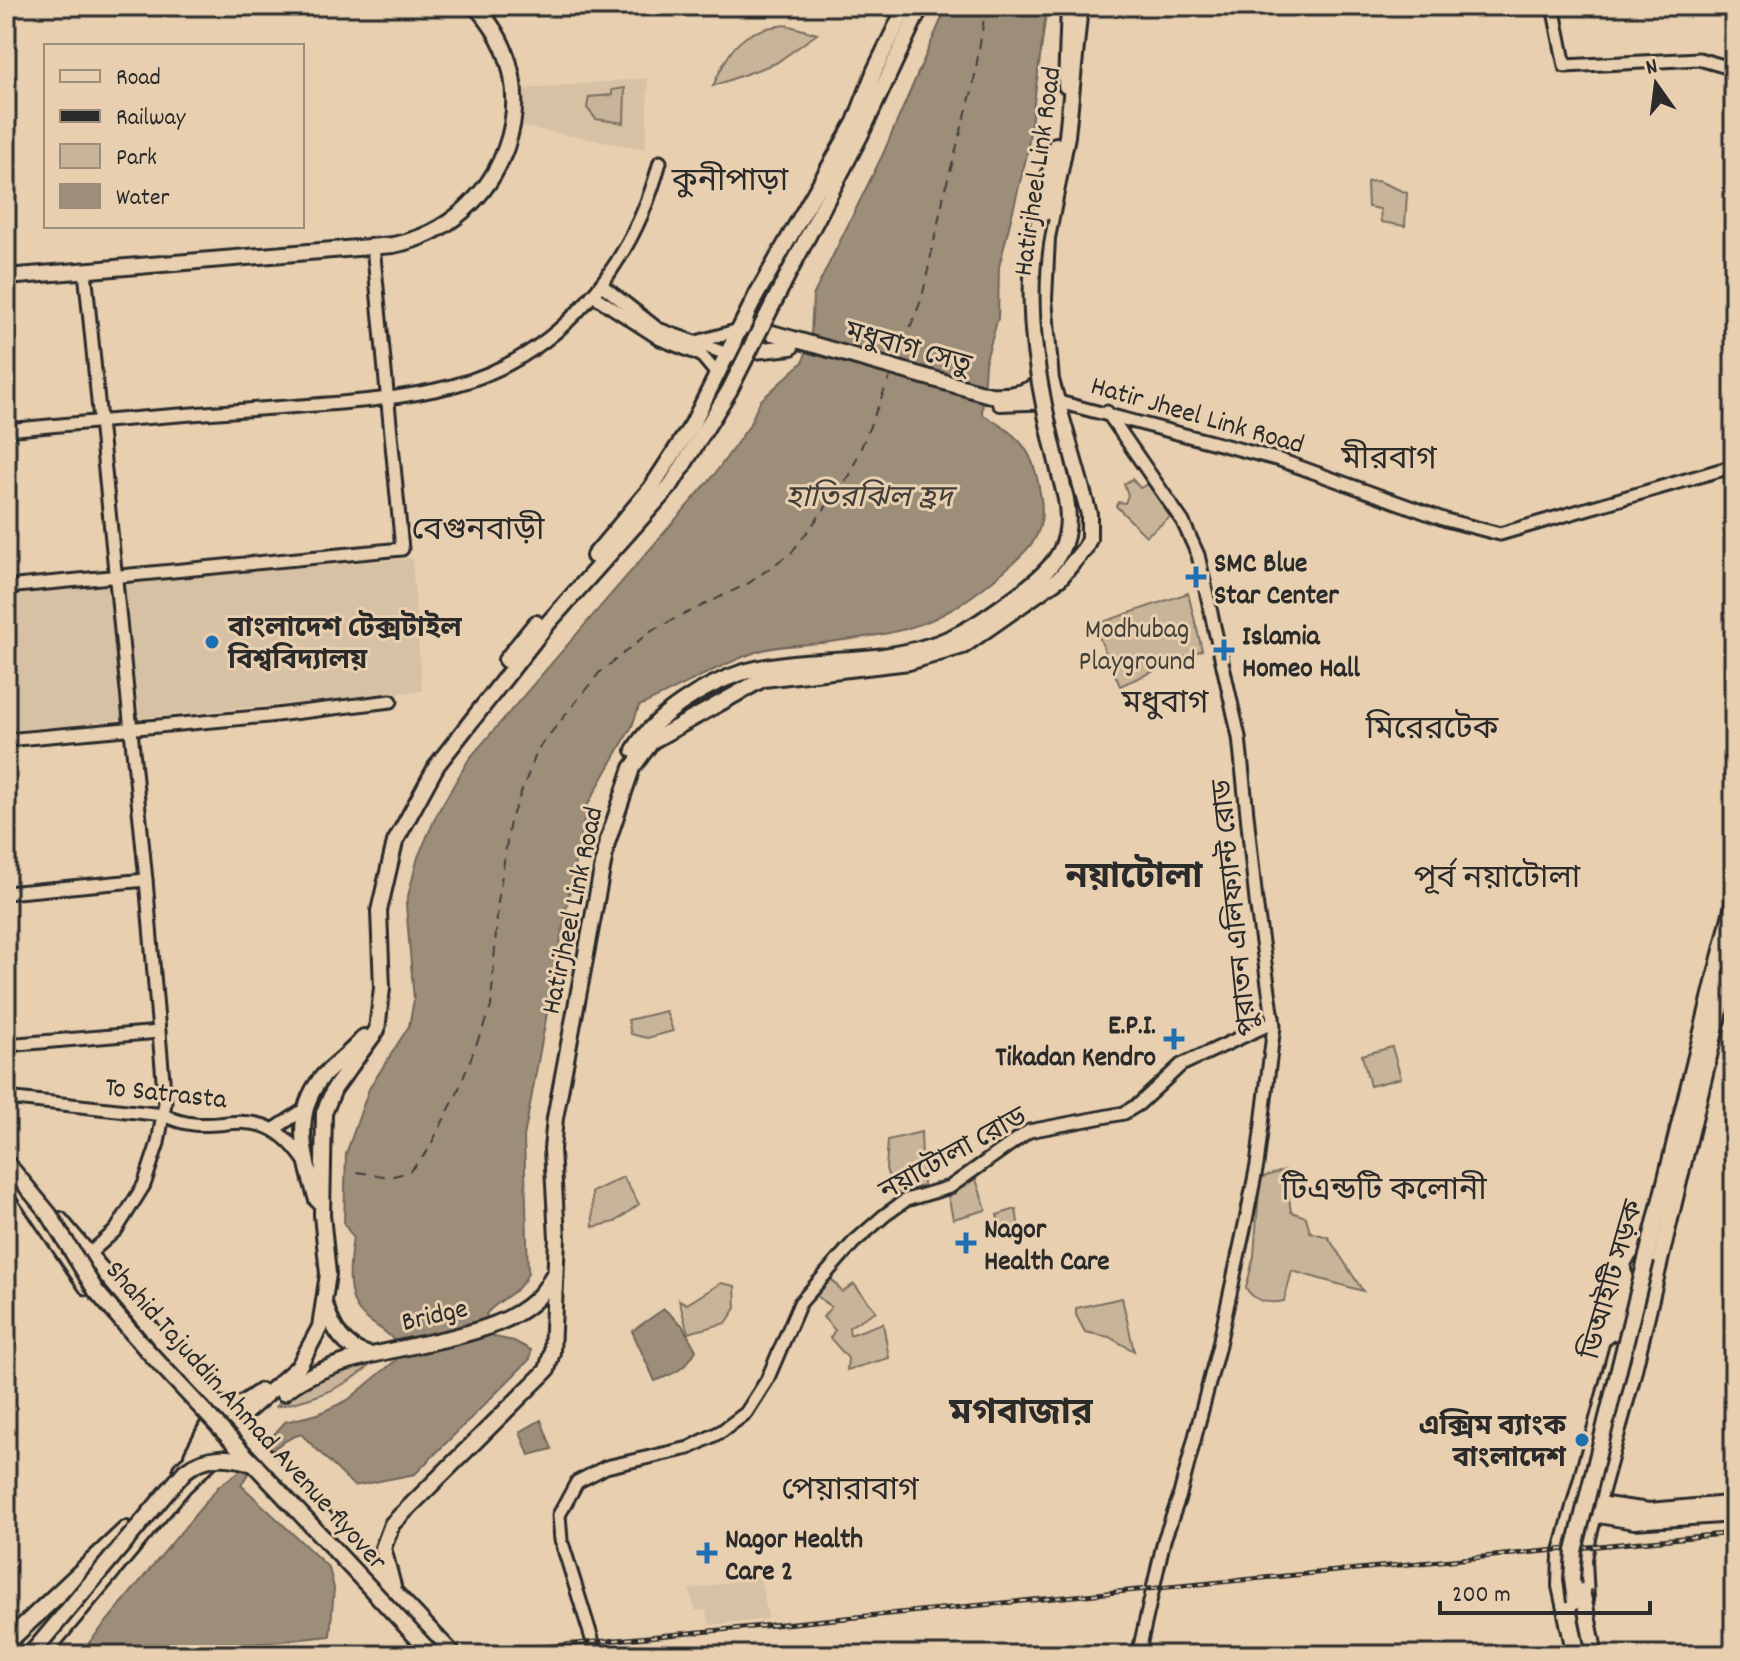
<svg xmlns="http://www.w3.org/2000/svg" width="1740" height="1661" font-family="Dekko,'Noto Sans Bengali',sans-serif">
<style>
.built{fill:#d7c1a4}
.green{fill:#c8b499;stroke:#7a7062;stroke-width:2}
.water{fill:#9d8e7a;stroke:#6f665a;stroke-width:2}
.lines{fill:none;stroke-linecap:round;stroke-linejoin:round}
.ferry{stroke:#423f3b;stroke-width:2;stroke-dasharray:10 8;stroke-linecap:butt}
.minor-casing{stroke:#2b2b2b;stroke-width:17}
.major-casing{stroke:#2b2b2b;stroke-width:20}
.highway-casing{stroke:#2b2b2b;stroke-width:22}
.minor{stroke:#e7cfaf;stroke-width:11}
.major{stroke:#e7cfaf;stroke-width:14}
.highway{stroke:#e7cfaf;stroke-width:16}
.rail-casing{stroke:#2b2b2b;stroke-width:5}
.rail{stroke:#e7cfaf;stroke-width:2;stroke-dasharray:6;stroke-linecap:butt}
.major-bridge-casing{stroke:#2b2b2b;stroke-width:20;stroke-linecap:butt}
.major-bridge{stroke:#e7cfaf;stroke-width:14}
.poi-dot{fill:#1f6fb2;stroke:#e7cfaf;stroke-width:3}
.labels{text-anchor:middle;stroke-width:6;stroke-linejoin:round;paint-order:stroke}
.street-label{font-size:28px;fill:#2b2b2b;stroke:#e7cfaf}
.poi-label{font-size:28px;font-weight:bold;fill:#2b2b2b;stroke:#e7cfaf;text-anchor:start}
.park-label{font-size:28px;fill:#43403c;stroke:#e7cfaf}
.water-label{font-size:30px;font-style:italic;fill:#423f3b;stroke:#e7cfaf}
.quarter-label{font-size:32px;fill:#2b2b2b;stroke:#e7cfaf}
.district-label{font-size:36px;font-weight:bold;fill:#2b2b2b;stroke:#e7cfaf}
</style>
<rect width="100%" height="100%" fill="#e7cfaf"/>
<filter id="ink" filterUnits="userSpaceOnUse"><feTurbulence type="fractalNoise" baseFrequency=".0125" numOctaves="2"/><feDisplacementMap in="SourceGraphic" scale="16" xChannelSelector="R" yChannelSelector="G"/><feConvolveMatrix kernelMatrix="1 2 1 2 8 2 1 2 1" color-interpolation-filters="sRGB"/></filter>
<g filter="url(#ink)">
<!-- built -->
<g class="built">
<path d="M648,78L646,149L522,127L524,89Z"/>
<path d="M412,558L422,691L6,731V593Z"/>
<path d="M760,1576L768,1619L710,1625L705,1610L696,1611L689,1590Z"/>
</g>
<!-- green -->
<g class="green">
<path d="M786,25L817,34L776,63L713,86C731,47 741,29 786,25Z"/>
<path d="M625,88L624,123L596,119L587,108L589,97L612,95V90Z"/>
<path d="M1378,181L1407,193L1405,226L1381,222L1380,209L1368,207L1367,182Z"/>
<path d="M1132,479L1140,488L1152,482L1173,515L1146,536L1116,506L1118,502L1125,503L1128,495L1124,484Z"/>
<path d="M1188,593L1202,650L1120,686L1094,625Z"/>
<path d="M666,1011L673,1031L647,1038L631,1034L628,1020Z"/>
<path d="M1392,1047L1401,1078L1370,1086L1362,1055Z"/>
<path d="M921,1132L923,1186L895,1194L886,1169L888,1140Z"/>
<path d="M973,1170L986,1210L953,1219L946,1185Z"/>
<path d="M1285,1170L1291,1212L1306,1217L1310,1232L1328,1237L1363,1291L1292,1271L1284,1301C1270,1304 1254,1302 1246,1288L1254,1256L1260,1178Z"/>
<path d="M623,1177L639,1204L615,1222L593,1227L592,1192Z"/>
<path d="M1016,1209L1020,1236L1016,1237L1015,1233L1003,1236L997,1215Z"/>
<path d="M828,1275L842,1292L854,1284L876,1311L849,1327L850,1335L883,1323L889,1358L847,1370L848,1358L830,1338L835,1330L823,1317L831,1307L812,1292Z"/>
<path d="M721,1283L735,1286L736,1308L726,1323L688,1333L679,1300L687,1304Z"/>
<path d="M1122,1298L1134,1351L1109,1337L1085,1332L1076,1315V1308Z"/>
<path d="M378,1357C351,1387 314,1399 275,1407L313,1378Z"/>
</g>
<!-- water -->
<g class="water">
<path d="M947,6H1047L1027,154L999,267L998,318L985,363L982,414C1024,439 1033,449 1041,499C1046,534 1030,549 1005,570C937,628 909,632 822,643C801,645 776,645 756,652C716,666 678,689 639,706L632,726L588,804L578,846L524,1137L528,1272C522,1293 499,1298 486,1314L494,1337L514,1341L531,1350L530,1359L415,1474L354,1486L301,1434C278,1441 252,1464 241,1485L329,1568L334,1588L330,1636L145,1655H79L219,1486L244,1468L285,1422L318,1414L348,1400L395,1361C404,1332 373,1330 359,1311C345,1293 350,1257 353,1237L344,1224L346,1154L369,1089L409,1026L414,1000L406,904L418,857L438,812L469,759L714,475L749,426L760,401L803,362L811,336L813,296L883,154Z"/>
<path d="M664,1309L682,1325L696,1350C686,1369 674,1374 655,1381L632,1331Z"/>
<path d="M541,1420L552,1449L529,1455L520,1432Z"/>
</g>
<g class="lines">
<!-- ferry -->
<g class="ferry">
<path d="M897,361L922,298L945,190L973,87L986,6"/>
<path d="M357,1172L390,1177L409,1172L427,1152L456,1096L491,1007L498,902L510,821L538,749L599,673L652,630L749,583L792,552L850,475L891,374"/>
</g>
<defs>
<g id="minor">
<path d="M1553,6L1565,66L1699,59L1734,69"/>
<path d="M85,271L146,880L165,1103L158,1143L144,1185L116,1230L88,1255"/>
<path d="M603,286L658,329L727,354"/>
<path d="M594,296L660,339L701,355L717,374"/>
<path d="M697,342L739,330"/>
<path d="M1055,401L1280,460L1446,520L1500,534L1734,466"/>
<path d="M1107,412L1183,522L1198,555L1239,737L1256,901L1274,1026L1257,1165L1246,1220L1218,1349L1179,1498L1164,1540L1138,1655"/>
<path d="M6,430C90,422 175,415 259,409C323,404 390,402 452,386C561,357 632,266 660,162"/>
<path d="M6,587L402,549L373,246"/>
<path d="M6,740L268,716L391,701"/>
<path d="M6,893L146,880"/>
<path d="M6,1045L159,1032"/>
<path d="M6,1098L164,1115C218,1144 256,1091 304,1160"/>
<path d="M276,1128L305,1109"/>
<path d="M561,1540L559,1515L577,1482L606,1467L689,1448L722,1431L746,1413L767,1380L800,1303L853,1243L885,1215L906,1200L950,1187L1029,1131L1124,1113L1139,1104L1181,1065L1272,1023L1273,1017"/>
<path d="M563,1546L597,1655"/>
</g>
<g id="major">
<path d="M1066,86L1069,6"/>
<path d="M1040,217L1056,145"/>
<path d="M6,277L393,245C503,224 556,89 475,6"/>
<path d="M782,286L860,136L921,6"/>
<path d="M751,327L990,395C1011,396 1034,394 1045,374"/>
<path d="M727,354L791,347"/>
<path d="M1000,403L1055,401"/>
<path d="M594,556L651,488L692,425L757,294L855,122L875,70L906,6"/>
<path d="M506,660L536,623"/>
<path d="M634,750C654,716 704,685 741,673C802,654 869,666 929,646C965,635 993,613 1023,591C1057,565 1074,543 1066,499"/>
<path d="M22,1191L87,1287"/>
<path d="M317,1200C304,1159 291,1113 323,1076C336,1063 352,1052 364,1037"/>
<path d="M60,1220L196,1382L454,1655"/>
<path d="M1640,1268L1646,1260L1734,901"/>
<path d="M326,1307C333,1329 344,1348 367,1354"/>
<path d="M283,1393C354,1333 516,1356 552,1277"/>
<path d="M218,1405L242,1404L261,1391"/>
<path d="M192,1455L209,1423"/>
<path d="M181,1469L299,1366L320,1327L328,1274L322,1215L324,1113L334,1089L377,1030L382,988L379,911L395,842L437,765L548,623L671,485L729,391"/>
<path d="M1591,1503L1649,1511L1729,1504"/>
<path d="M1587,1513L1634,1521L1734,1514"/>
<path d="M377,1584L423,1633"/>
<path d="M393,1586L383,1548L392,1524L547,1370L552,1352L557,1238L552,1149L555,1118L607,843L632,768L652,741L763,679L909,662L963,646L1060,578L1085,548L1089,539V514L1051,380L1044,299L1047,238L1067,136L1080,6"/>
<path d="M1586,1600L1584,1559L1589,1534L1631,1382L1734,952"/>
<path d="M1575,1602L1588,1655"/>
<path d="M42,1655L184,1486L238,1435"/>
<path d="M1575,1655L1560,1586L1561,1555L1617,1349"/>
</g>
<path id="highway" d="M6,1643L126,1530"/>
</defs>
<!-- minor casing -->
<use href="#minor" class="minor-casing"/>
<!-- major casing -->
<use href="#major" class="major-casing"/>
<!-- highway casing -->
<use href="#highway" class="highway-casing"/>
<!-- minor -->
<use href="#minor" class="minor"/>
<!-- major -->
<use href="#major" class="major"/>
<!-- highway -->
<use href="#highway" class="highway"/>
<defs>
<path id="rail" d="M459,1655L1734,1533"/>
</defs>
<!-- rail casing -->
<use href="#rail" class="rail-casing"/>
<!-- rail -->
<use href="#rail" class="rail"/>
<defs>
<g id="major-bridge">
<path d="M1040,217C1018,312 1043,406 1066,499"/>
<path d="M729,391L782,286"/>
<path d="M6,1162L49,1214L96,1291L145,1348L433,1655"/>
<path d="M1582,1591L1595,1655"/>
<path d="M1575,1602L1572,1579L1574,1551L1646,1260"/>
<path d="M30,1655L185,1471C207,1454 230,1455 256,1465"/>
</g>
</defs>
<!-- major-bridge casing -->
<use href="#major-bridge" class="major-bridge-casing"/>
<!-- major-bridge -->
<use href="#major-bridge" class="major-bridge"/>
</g>
</g>
<!-- markers -->
<g class="poi-dot">
<path d="M1192 565h8v8h8v8h-8v8h-8v-8h-8v-8h8z"/>
<circle cx="212" cy="642" r="8"/>
<path d="M1220 638h8v8h8v8h-8v8h-8v-8h-8v-8h8z"/>
<path d="M1170 1027h8v8h8v8h-8v8h-8v-8h-8v-8h8z"/>
<path d="M962 1231h8v8h8v8h-8v8h-8v-8h-8v-8h8z"/>
<circle cx="1582" cy="1440" r="8"/>
<path d="M703 1541h8v8h8v8h-8v8h-8v-8h-8v-8h8z"/>
</g>
<g class="labels">
<!-- street labels -->
<g class="street-label">
<text transform="translate(1035 171) rotate(-82)" y="10">Hatirjheel Link Road</text>
<text transform="translate(909 346) rotate(16)" y="10">মধুবাগ সেতু</text>
<text transform="translate(1198 413) rotate(16)" y="10">Hatir Jheel Link Road</text>
<text transform="translate(1233 908) rotate(-96)" y="10">পুরাতন এলিফ্যান্ট রোড</text>
<text transform="translate(570 910) rotate(-78)" y="10">Hatirjheel Link Road</text>
<text transform="translate(166 1091) rotate(6)" y="10">To Satrasta</text>
<text transform="translate(952 1152) rotate(-29)" y="10">নয়াটোলা রোড</text>
<text transform="translate(1610 1279) rotate(-74)" y="10">ডিআইটি সড়ক</text>
<text transform="translate(434 1313) rotate(-13)" y="10">Bridge</text>
<text transform="translate(248 1414) rotate(48)" y="10">Shahid Tajuddin Ahmad Avenue flyover</text>
</g>
<!-- poi labels -->
<g class="poi-label">
<text x="1214" y="571">SMC Blue<tspan x="1214" dy="32">Star Center</tspan></text>
<text x="228" y="636">বাংলাদেশ টেক্সটাইল<tspan x="228" dy="32">বিশ্ববিদ্যালয়</tspan></text>
<text x="1242" y="644">Islamia<tspan x="1242" dy="32">Homeo Hall</tspan></text>
<text x="1156" y="1033" text-anchor="end">E.P.I.<tspan x="1156" dy="32">Tikadan Kendro</tspan></text>
<text x="984" y="1237">Nagor<tspan x="984" dy="32">Health Care</tspan></text>
<text x="1566" y="1434" text-anchor="end">এক্সিম ব্যাংক<tspan x="1566" dy="32">বাংলাদেশ</tspan></text>
<text x="725" y="1547">Nagor Health<tspan x="725" dy="32">Care 2</tspan></text>
</g>
<!-- park labels -->
<g class="park-label">
<text x="1137" y="637">Modhubag<tspan x="1137" dy="32">Playground</tspan></text>
</g>
<!-- water labels -->
<g class="water-label">
<text x="869" y="506">হাতিরঝিল হ্রদ</text>
</g>
<!-- quarter labels -->
<g class="quarter-label">
<text x="730" y="190">কুনীপাড়া</text>
<text x="1389" y="468">মীরবাগ</text>
<text x="478" y="539">বেগুনবাড়ী</text>
<text x="1165" y="712">মধুবাগ</text>
<text x="1432" y="738">মিরেরটেক</text>
<text x="1497" y="887">পূর্ব নয়াটোলা</text>
<text x="1384" y="1199">টিএন্ডটি কলোনী</text>
<text x="850" y="1499">পেয়ারাবাগ</text>
</g>
<!-- district labels -->
<g class="district-label">
<text x="1134" y="887">নয়াটোলা</text>
<text x="1021" y="1423">মগবাজার</text>
</g>
</g>
<!-- margin -->
<rect width="1740" height="1661" fill="none" stroke="#e7cfaf" stroke-width="32"/>
<rect x="16" y="16" width="1708" height="1629" fill="none" stroke="#2b2b2b" stroke-width="3" filter="url(#ink)"/>
<!-- legend -->
<rect x="44" y="44" width="260" height="184" fill="#e7cfaf" stroke="#9c8d7a" stroke-width="2"/>
<rect x="60" y="70" width="40" height="12" fill="#e7cfaf" stroke="#9c8d7a" stroke-width="2"/>
<text x="116" y="84" font-size="24" fill="#2b2b2b">Road</text>
<rect x="60" y="110" width="40" height="12" fill="#2b2b2b" stroke="#9c8d7a" stroke-width="2"/>
<text x="116" y="124" font-size="24" fill="#2b2b2b">Railway</text>
<rect x="60" y="144" width="40" height="24" fill="#c8b499" stroke="#9c8d7a" stroke-width="2"/>
<text x="116" y="164" font-size="24" fill="#2b2b2b">Park</text>
<rect x="60" y="184" width="40" height="24" fill="#9d8e7a" stroke="#9c8d7a" stroke-width="2"/>
<text x="116" y="204" font-size="24" fill="#2b2b2b">Water</text>
<!-- north arrow -->
<g transform="translate(1656 84) rotate(346)" stroke="#e7cfaf" stroke-width="6" paint-order="stroke">
<path d="M0-6L14 30L0 20L-14 30Z" fill="#2b2b2b"/>
<text y="-12" font-size="22" font-weight="bold" text-anchor="middle" fill="#2b2b2b">N</text>
</g>
<!-- scale -->
<path d="M1440 1601v12h210v-12" fill="none" stroke="#2b2b2b" stroke-width="4"/>
<text x="1452" y="1601" font-size="24" fill="#2b2b2b" stroke="#e7cfaf" stroke-width="6" paint-order="stroke">200 m</text>
</svg>
